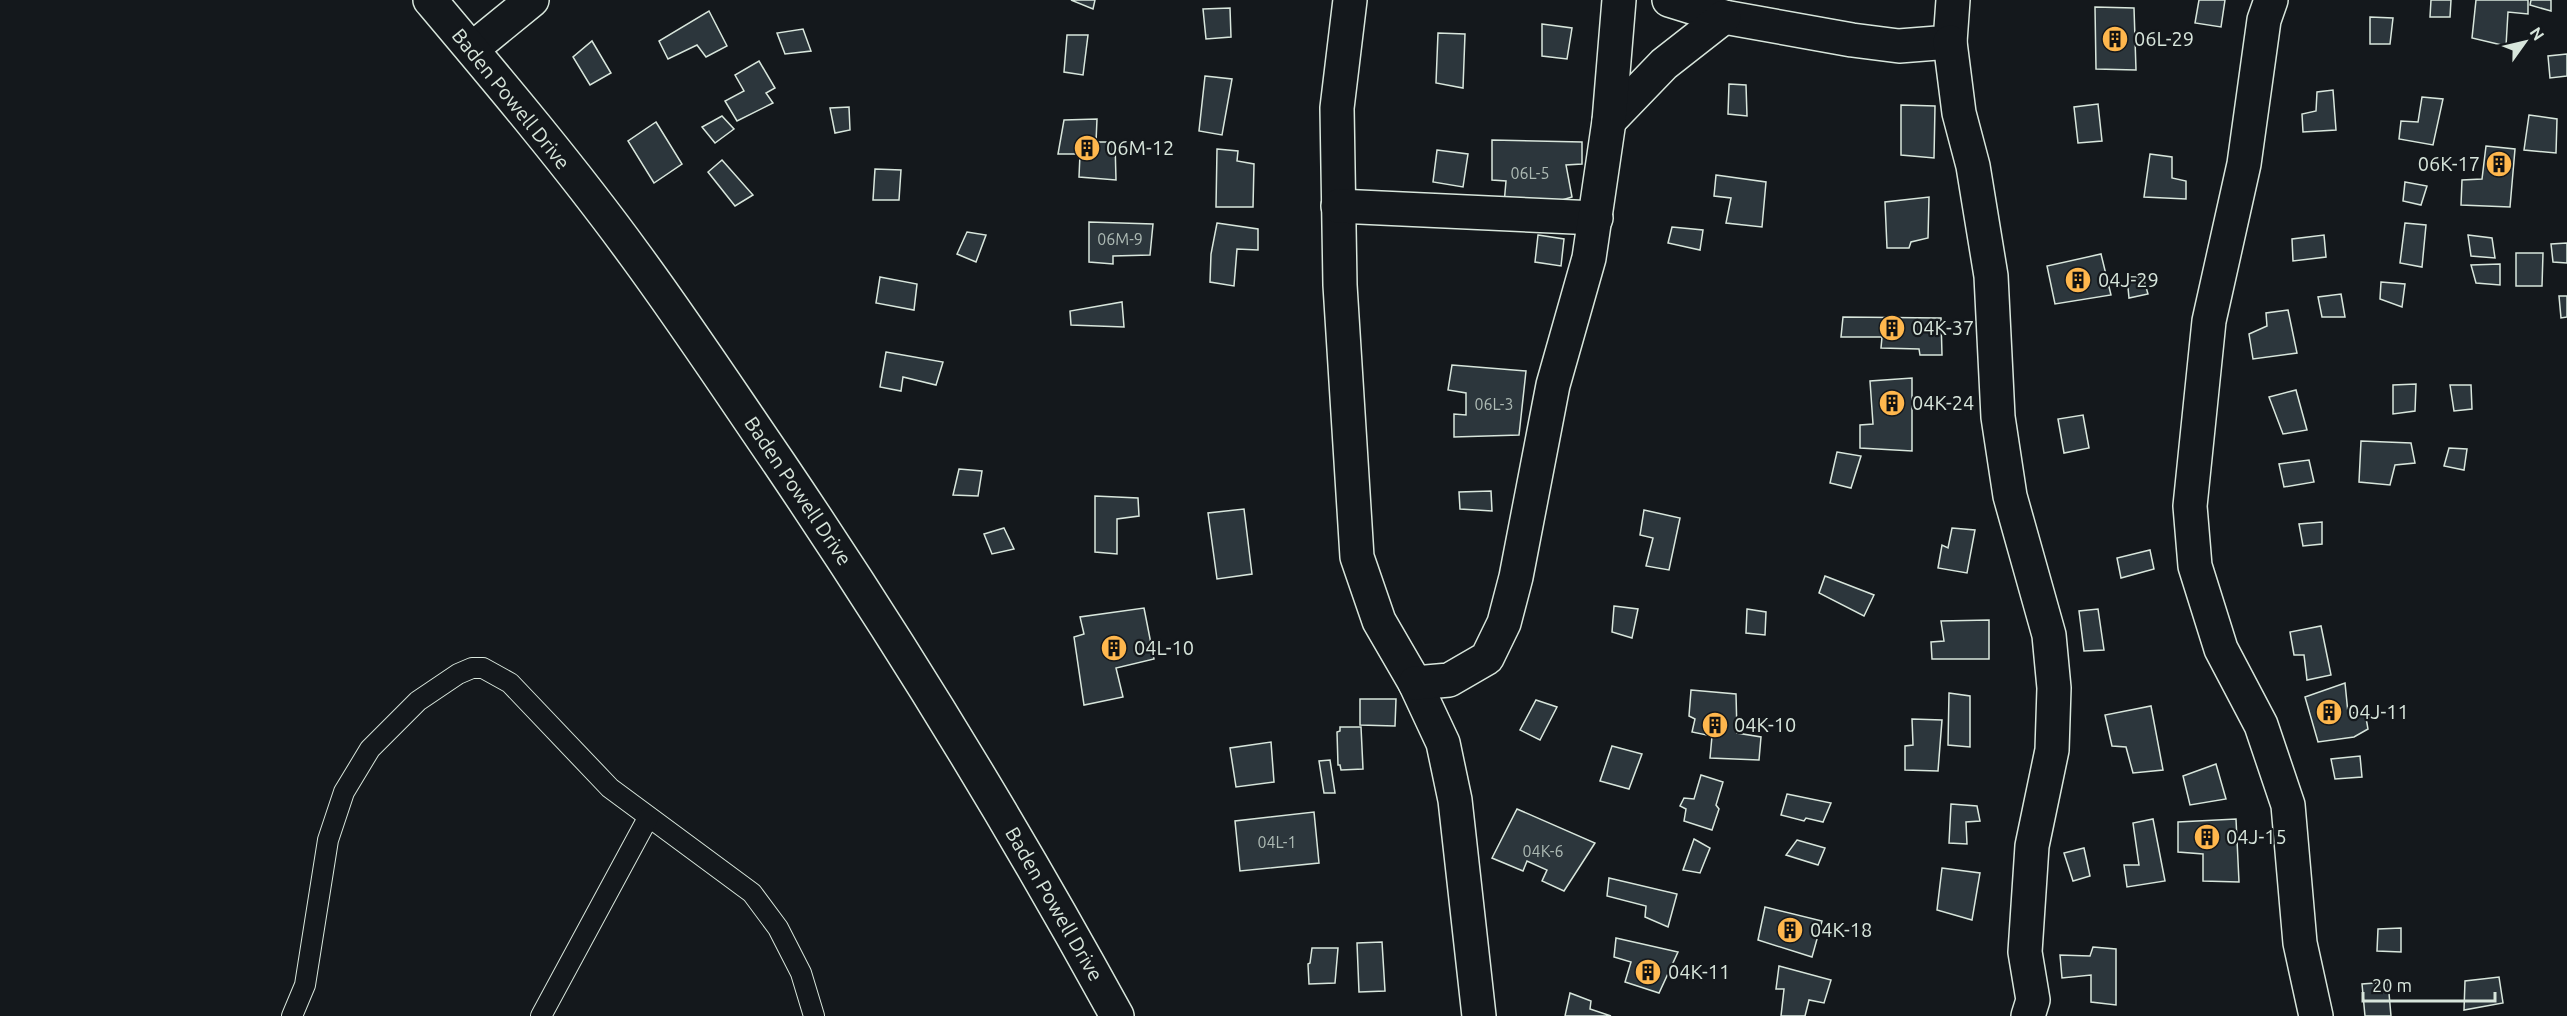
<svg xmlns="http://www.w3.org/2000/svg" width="2567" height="1016" font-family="Ubuntu,sans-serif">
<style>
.building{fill:#2c363c;stroke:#d8e6dc;stroke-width:1.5}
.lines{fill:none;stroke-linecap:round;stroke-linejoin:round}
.lane-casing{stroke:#d8e6dc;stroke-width:22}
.street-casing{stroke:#d8e6dc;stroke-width:36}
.primary-casing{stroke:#d8e6dc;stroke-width:36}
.lane{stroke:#14181c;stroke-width:20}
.street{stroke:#14181c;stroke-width:33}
.primary{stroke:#14181c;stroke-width:33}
.labels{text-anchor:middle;stroke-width:4.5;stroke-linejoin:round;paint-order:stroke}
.number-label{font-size:16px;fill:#adbab4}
.poi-label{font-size:20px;fill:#d8e6dc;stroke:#14181c;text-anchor:start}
.street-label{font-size:20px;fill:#d8e6dc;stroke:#14181c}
</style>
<rect width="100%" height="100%" fill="#14181c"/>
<!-- building -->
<g class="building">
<path d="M1071,0H1095L1093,9Z"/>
<path d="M2199,0H2225L2221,27L2195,23Z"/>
<path d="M2431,0H2451L2450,17H2430Z"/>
<path d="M2476,0H2528V14L2508,12L2506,46L2472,38Z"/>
<path d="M2531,0H2551V11L2530,5Z"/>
<path d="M2095,7L2134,8L2136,70L2096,69Z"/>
<path d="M1230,8L1231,37L1206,39L1203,9Z"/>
<path d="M709,11L727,46L706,57L697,45L668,59L659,41Z"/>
<path d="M2370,17L2393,18L2390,44H2370Z"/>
<path d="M1542,24L1572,28L1567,59L1542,56Z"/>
<path d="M803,29L811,51L785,54L777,33Z"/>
<path d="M1438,33L1465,34L1463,88L1436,83Z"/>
<path d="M1067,35H1088L1083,75L1064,72Z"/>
<path d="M592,41L611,73L590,85L573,57Z"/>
<path d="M2567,54V76L2550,78L2548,56Z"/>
<path d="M759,61L775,88L766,93L773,103L737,121L725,101L744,91L735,75Z"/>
<path d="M1205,76L1232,79L1222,135L1199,131Z"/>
<path d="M1729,84L1746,85L1747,116L1728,114Z"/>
<path d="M2333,90L2336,130L2303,132L2302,114L2316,111L2317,92Z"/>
<path d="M2422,97L2443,99L2433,145L2399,139L2401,121L2418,122Z"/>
<path d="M2098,104L2102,141L2078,143L2074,107Z"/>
<path d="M1901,105L1935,106L1934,158L1901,155Z"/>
<path d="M849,107L850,130L835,133L830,108Z"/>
<path d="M2529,115L2557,119L2556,153L2524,150Z"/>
<path d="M722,116L734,129L715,143L702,127Z"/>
<path d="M1097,119L1096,142H1115L1116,180L1079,177L1080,154H1058L1064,120Z"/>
<path d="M656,122L682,164L654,183L628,141Z"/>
<path d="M1492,140L1582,142V164L1566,165L1572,197L1542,206L1504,204L1506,181L1492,180Z"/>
<path d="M2486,146L2515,149L2510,207L2461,205L2462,180L2482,179Z"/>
<path d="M1217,149L1238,151L1237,161L1254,164L1253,207H1216Z"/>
<path d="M1437,150L1468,154L1463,187L1433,182Z"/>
<path d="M2150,154L2172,157V178L2186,181V199L2144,197Z"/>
<path d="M722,160L753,195L735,206L708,172Z"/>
<path d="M875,169L901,170L899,200H873Z"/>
<path d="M1716,175L1766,182L1762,227L1726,223L1731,198L1714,196Z"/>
<path d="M2405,182L2427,186L2421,205L2403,201Z"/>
<path d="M1929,197L1928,238L1911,242L1909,248H1887L1885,202Z"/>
<path d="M1089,222L1153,224L1150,255L1113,256V264L1089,262Z"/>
<path d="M1217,223L1258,229V250L1237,249L1234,286L1210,282L1211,254Z"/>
<path d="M2405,223L2426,225L2422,267L2400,263Z"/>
<path d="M1672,227L1703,230L1700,250L1668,243Z"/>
<path d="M967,232L986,235L976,262L957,254Z"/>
<path d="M1538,235L1564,239L1561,266L1535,262Z"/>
<path d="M2324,235L2326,257L2293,261L2292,239Z"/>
<path d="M2468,235L2492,238L2495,258L2471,256Z"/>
<path d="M2567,243V263L2553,262L2551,244Z"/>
<path d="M2516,253H2543L2542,286H2516Z"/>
<path d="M2101,254L2111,295L2055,304L2047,266Z"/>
<path d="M2500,264V285L2476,283L2471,265Z"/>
<path d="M880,277L917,284L914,310L876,303Z"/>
<path d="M2127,277H2143L2148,294L2129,298Z"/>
<path d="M2381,282L2405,284L2402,307L2380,299Z"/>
<path d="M2341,294L2345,317H2322L2318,297Z"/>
<path d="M2559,296H2567V317L2561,318Z"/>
<path d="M1122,302L1124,327L1071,325L1070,311Z"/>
<path d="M2288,310L2297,353L2253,359L2249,334L2267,326L2266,313Z"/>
<path d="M1843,317L1941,318L1942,355H1920L1919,349L1881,348L1882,337H1841Z"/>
<path d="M886,352L943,362L936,385L903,377L901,391L880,387Z"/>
<path d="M1452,365L1526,371L1519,435L1454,437V414L1466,415V393L1448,390Z"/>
<path d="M1912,378V451L1860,448V425L1873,424L1870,381Z"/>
<path d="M2416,384L2415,411L2393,414V385Z"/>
<path d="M2450,385H2471L2472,409L2454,411Z"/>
<path d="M2296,390L2307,430L2283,434L2269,397Z"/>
<path d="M2083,415L2089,448L2064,453L2058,419Z"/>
<path d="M2361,441L2411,443L2415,463L2395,465L2390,485L2359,482Z"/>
<path d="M2449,448L2467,449L2464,470L2444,466Z"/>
<path d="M1837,452L1861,456L1851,488L1830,483Z"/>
<path d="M2309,460L2314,482L2284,487L2279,464Z"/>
<path d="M959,469L982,471L978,496L953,495Z"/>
<path d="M1491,491L1492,511L1460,509L1459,492Z"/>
<path d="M1095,496L1138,498L1139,516L1117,519V554L1095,552Z"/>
<path d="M1244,509L1252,574L1217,579L1208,513Z"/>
<path d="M1644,510L1680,518L1669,570L1646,566L1653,538L1640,535Z"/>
<path d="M2322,522V544L2303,546L2299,524Z"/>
<path d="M1004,528L1014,549L992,554L984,534Z"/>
<path d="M1952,528L1975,530L1967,573L1938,568L1942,545L1948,548Z"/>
<path d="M2150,550L2154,569L2121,578L2117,558Z"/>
<path d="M1825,576L1874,595L1864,616L1819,593Z"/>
<path d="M1614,606L1638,609L1632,638L1612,632Z"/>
<path d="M1144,608L1154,659L1116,668L1123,697L1084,705L1074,637L1084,634L1080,617Z"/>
<path d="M1747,609L1766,612L1765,635L1746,633Z"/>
<path d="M2098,609L2104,650L2084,651L2079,611Z"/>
<path d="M1989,620V659H1932L1931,642L1944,641L1941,621Z"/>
<path d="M2321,626L2331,675L2307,680L2304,655H2294L2290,632Z"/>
<path d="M2345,683L2348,713L2365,712L2368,729L2354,737L2318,742L2305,697Z"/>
<path d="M1691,690L1736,694L1737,733L1761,737L1759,760L1710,758L1712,736L1692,732L1695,719L1689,716Z"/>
<path d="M1949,693L1970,696V747L1948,745Z"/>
<path d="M1360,699H1396L1395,726L1360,725Z"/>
<path d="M1536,700L1557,707L1540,740L1520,730Z"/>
<path d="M2151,706L2163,770L2133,773L2126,747L2112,746L2105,715Z"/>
<path d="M1912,719L1942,720L1938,771L1905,770V746L1913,745Z"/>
<path d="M1340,727H1361L1363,769L1341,770L1340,765H1338L1337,732L1340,731Z"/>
<path d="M1271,742L1274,782L1236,787L1230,748Z"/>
<path d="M1612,746L1642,754L1629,789L1600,781Z"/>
<path d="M2360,756L2362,777L2335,779L2331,759Z"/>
<path d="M1330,760L1335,793H1324L1319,761Z"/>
<path d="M2216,764L2226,799L2190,805L2183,776Z"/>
<path d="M1701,775L1723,782L1716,805L1719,809L1712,830L1684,821L1686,809L1680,806L1684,798L1694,799Z"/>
<path d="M1787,794L1831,803L1823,822L1806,818L1804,821L1781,815Z"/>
<path d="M1951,804L1977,806L1980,821L1966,822L1967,844L1949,843Z"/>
<path d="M1517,809L1595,843L1564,891L1542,881L1547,870L1527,861L1523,871L1492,858Z"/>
<path d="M1314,812L1319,863L1240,871L1235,821Z"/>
<path d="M2153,819L2165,881L2127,887L2124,865H2139L2133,823Z"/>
<path d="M2236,819L2239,882L2203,881V854L2178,852V822Z"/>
<path d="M1694,839L1710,848L1700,873L1683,870Z"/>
<path d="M1797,840L1825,848L1818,865L1786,855Z"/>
<path d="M2084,848L2090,876L2073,881L2064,853Z"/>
<path d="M1942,868L1980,873L1972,920L1937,910Z"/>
<path d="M1609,878L1677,894L1668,927L1645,917L1646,906L1607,896Z"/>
<path d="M1765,907L1822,921L1812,957L1758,940Z"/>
<path d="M2401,928V952L2377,951L2378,929Z"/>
<path d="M1616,938L1678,952L1659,993L1625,982L1631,962L1614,957Z"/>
<path d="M1382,942L1385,991L1359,992L1357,943Z"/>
<path d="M2093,947L2116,949V1005L2091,1002V975L2062,978L2060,955L2090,956Z"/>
<path d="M1312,948H1338L1335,983L1309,984L1308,964L1310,963Z"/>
<path d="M1779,966L1831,980L1824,1003L1809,1000L1805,1016H1781L1784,989H1776Z"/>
<path d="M2499,977L2503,1003L2464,1010L2465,981Z"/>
<path d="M2388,982L2391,1016H2365L2362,984Z"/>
<path d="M1570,993L1591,1001L1590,1009L1611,1016H1565Z"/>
</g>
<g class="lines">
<defs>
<g id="lane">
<path d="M292,1016L305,985L328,840L344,792L370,749L418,701L458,674L472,668H483L510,683L610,788L752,893L778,928L801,973L814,1016"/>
<path d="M541,1016L648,818"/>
</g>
<g id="street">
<path d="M1350,0L1337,108L1340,285L1357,557L1379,621L1415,683L1443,743L1455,800L1479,1016"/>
<path d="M1669,0L1724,17L1852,40L1899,46L1950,42L1953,0"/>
<path d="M2271,0L2264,20L2244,164L2209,321L2190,506L2195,566L2221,649L2261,725L2288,805L2300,943L2316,1016"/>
<path d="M1950,42L1959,113L1973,166L1991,276L1998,417L2010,496L2049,635L2054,688L2052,750L2032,846L2025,952L2033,1000L2028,1016"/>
<path d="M472,49L532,0"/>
<path d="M1609,121L1664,64L1724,17"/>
<path d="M1338,206L1596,218"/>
<path d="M1415,683L1449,680L1487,658L1504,623L1516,577L1553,385L1589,258L1609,121L1619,0"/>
</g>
<path id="primary" d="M430,0C500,83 571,167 635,255C685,323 731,393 779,463C900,642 1013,826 1117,1016"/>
</defs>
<!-- lane casing -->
<use href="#lane" class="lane-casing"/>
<!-- street casing -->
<use href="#street" class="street-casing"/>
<!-- primary casing -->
<use href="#primary" class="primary-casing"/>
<!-- lane -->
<use href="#lane" class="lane"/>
<!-- street -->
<use href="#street" class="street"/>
<!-- primary -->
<use href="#primary" class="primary"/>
</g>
<!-- icons -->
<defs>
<symbol id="building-disc" viewBox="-11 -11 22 22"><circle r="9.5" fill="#ffb74d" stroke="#14181c"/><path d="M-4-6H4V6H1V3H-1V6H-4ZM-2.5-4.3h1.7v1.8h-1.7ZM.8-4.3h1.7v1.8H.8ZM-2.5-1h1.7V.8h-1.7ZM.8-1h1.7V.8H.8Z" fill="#111"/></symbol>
</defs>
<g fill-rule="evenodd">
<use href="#building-disc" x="2100" y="24" width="30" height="30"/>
<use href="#building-disc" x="1072" y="133" width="30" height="30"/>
<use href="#building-disc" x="2484" y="149" width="30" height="30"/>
<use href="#building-disc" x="2063" y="265" width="30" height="30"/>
<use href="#building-disc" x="1877" y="313" width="30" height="30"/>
<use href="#building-disc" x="1877" y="388" width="30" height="30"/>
<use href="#building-disc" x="1099" y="633" width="30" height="30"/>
<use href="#building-disc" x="2314" y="697" width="30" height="30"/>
<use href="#building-disc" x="1700" y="710" width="30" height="30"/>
<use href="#building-disc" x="2192" y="822" width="30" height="30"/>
<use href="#building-disc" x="1775" y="915" width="30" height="30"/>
<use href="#building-disc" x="1633" y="957" width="30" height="30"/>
</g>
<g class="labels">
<!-- number labels -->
<g class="number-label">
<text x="1530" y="179">06L-5</text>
<text x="1120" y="245">06M-9</text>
<text x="1494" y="410">06L-3</text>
<text x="1277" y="848">04L-1</text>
<text x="1543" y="857">04K-6</text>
</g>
<!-- poi labels -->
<g class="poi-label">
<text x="2134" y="46">06L-29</text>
<text x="1106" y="155">06M-12</text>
<text x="2480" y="171" text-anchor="end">06K-17</text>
<text x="2098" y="287">04J-29</text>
<text x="1912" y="335">04K-37</text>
<text x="1912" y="410">04K-24</text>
<text x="1134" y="655">04L-10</text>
<text x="2348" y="719">04J-11</text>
<text x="1734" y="732">04K-10</text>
<text x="2226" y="844">04J-15</text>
<text x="1810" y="937">04K-18</text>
<text x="1668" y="979">04K-11</text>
</g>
<!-- street labels -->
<g class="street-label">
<text transform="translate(511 99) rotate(51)" y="7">Baden Powell Drive</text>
<text transform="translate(798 491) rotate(56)" y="7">Baden Powell Drive</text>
<text transform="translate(1054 904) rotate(60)" y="7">Baden Powell Drive</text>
</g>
</g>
<!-- north arrow -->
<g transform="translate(2525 42) rotate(56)" stroke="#14181c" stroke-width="4.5" paint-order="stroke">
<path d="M0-4.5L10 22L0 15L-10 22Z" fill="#d8e6dc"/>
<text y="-9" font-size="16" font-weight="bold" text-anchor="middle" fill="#d8e6dc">N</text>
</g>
<!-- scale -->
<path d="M2363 992v9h132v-9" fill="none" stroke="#d8e6dc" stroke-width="3"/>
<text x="2372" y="992" font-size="18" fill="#d8e6dc" stroke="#14181c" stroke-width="4.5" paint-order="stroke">20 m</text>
</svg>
